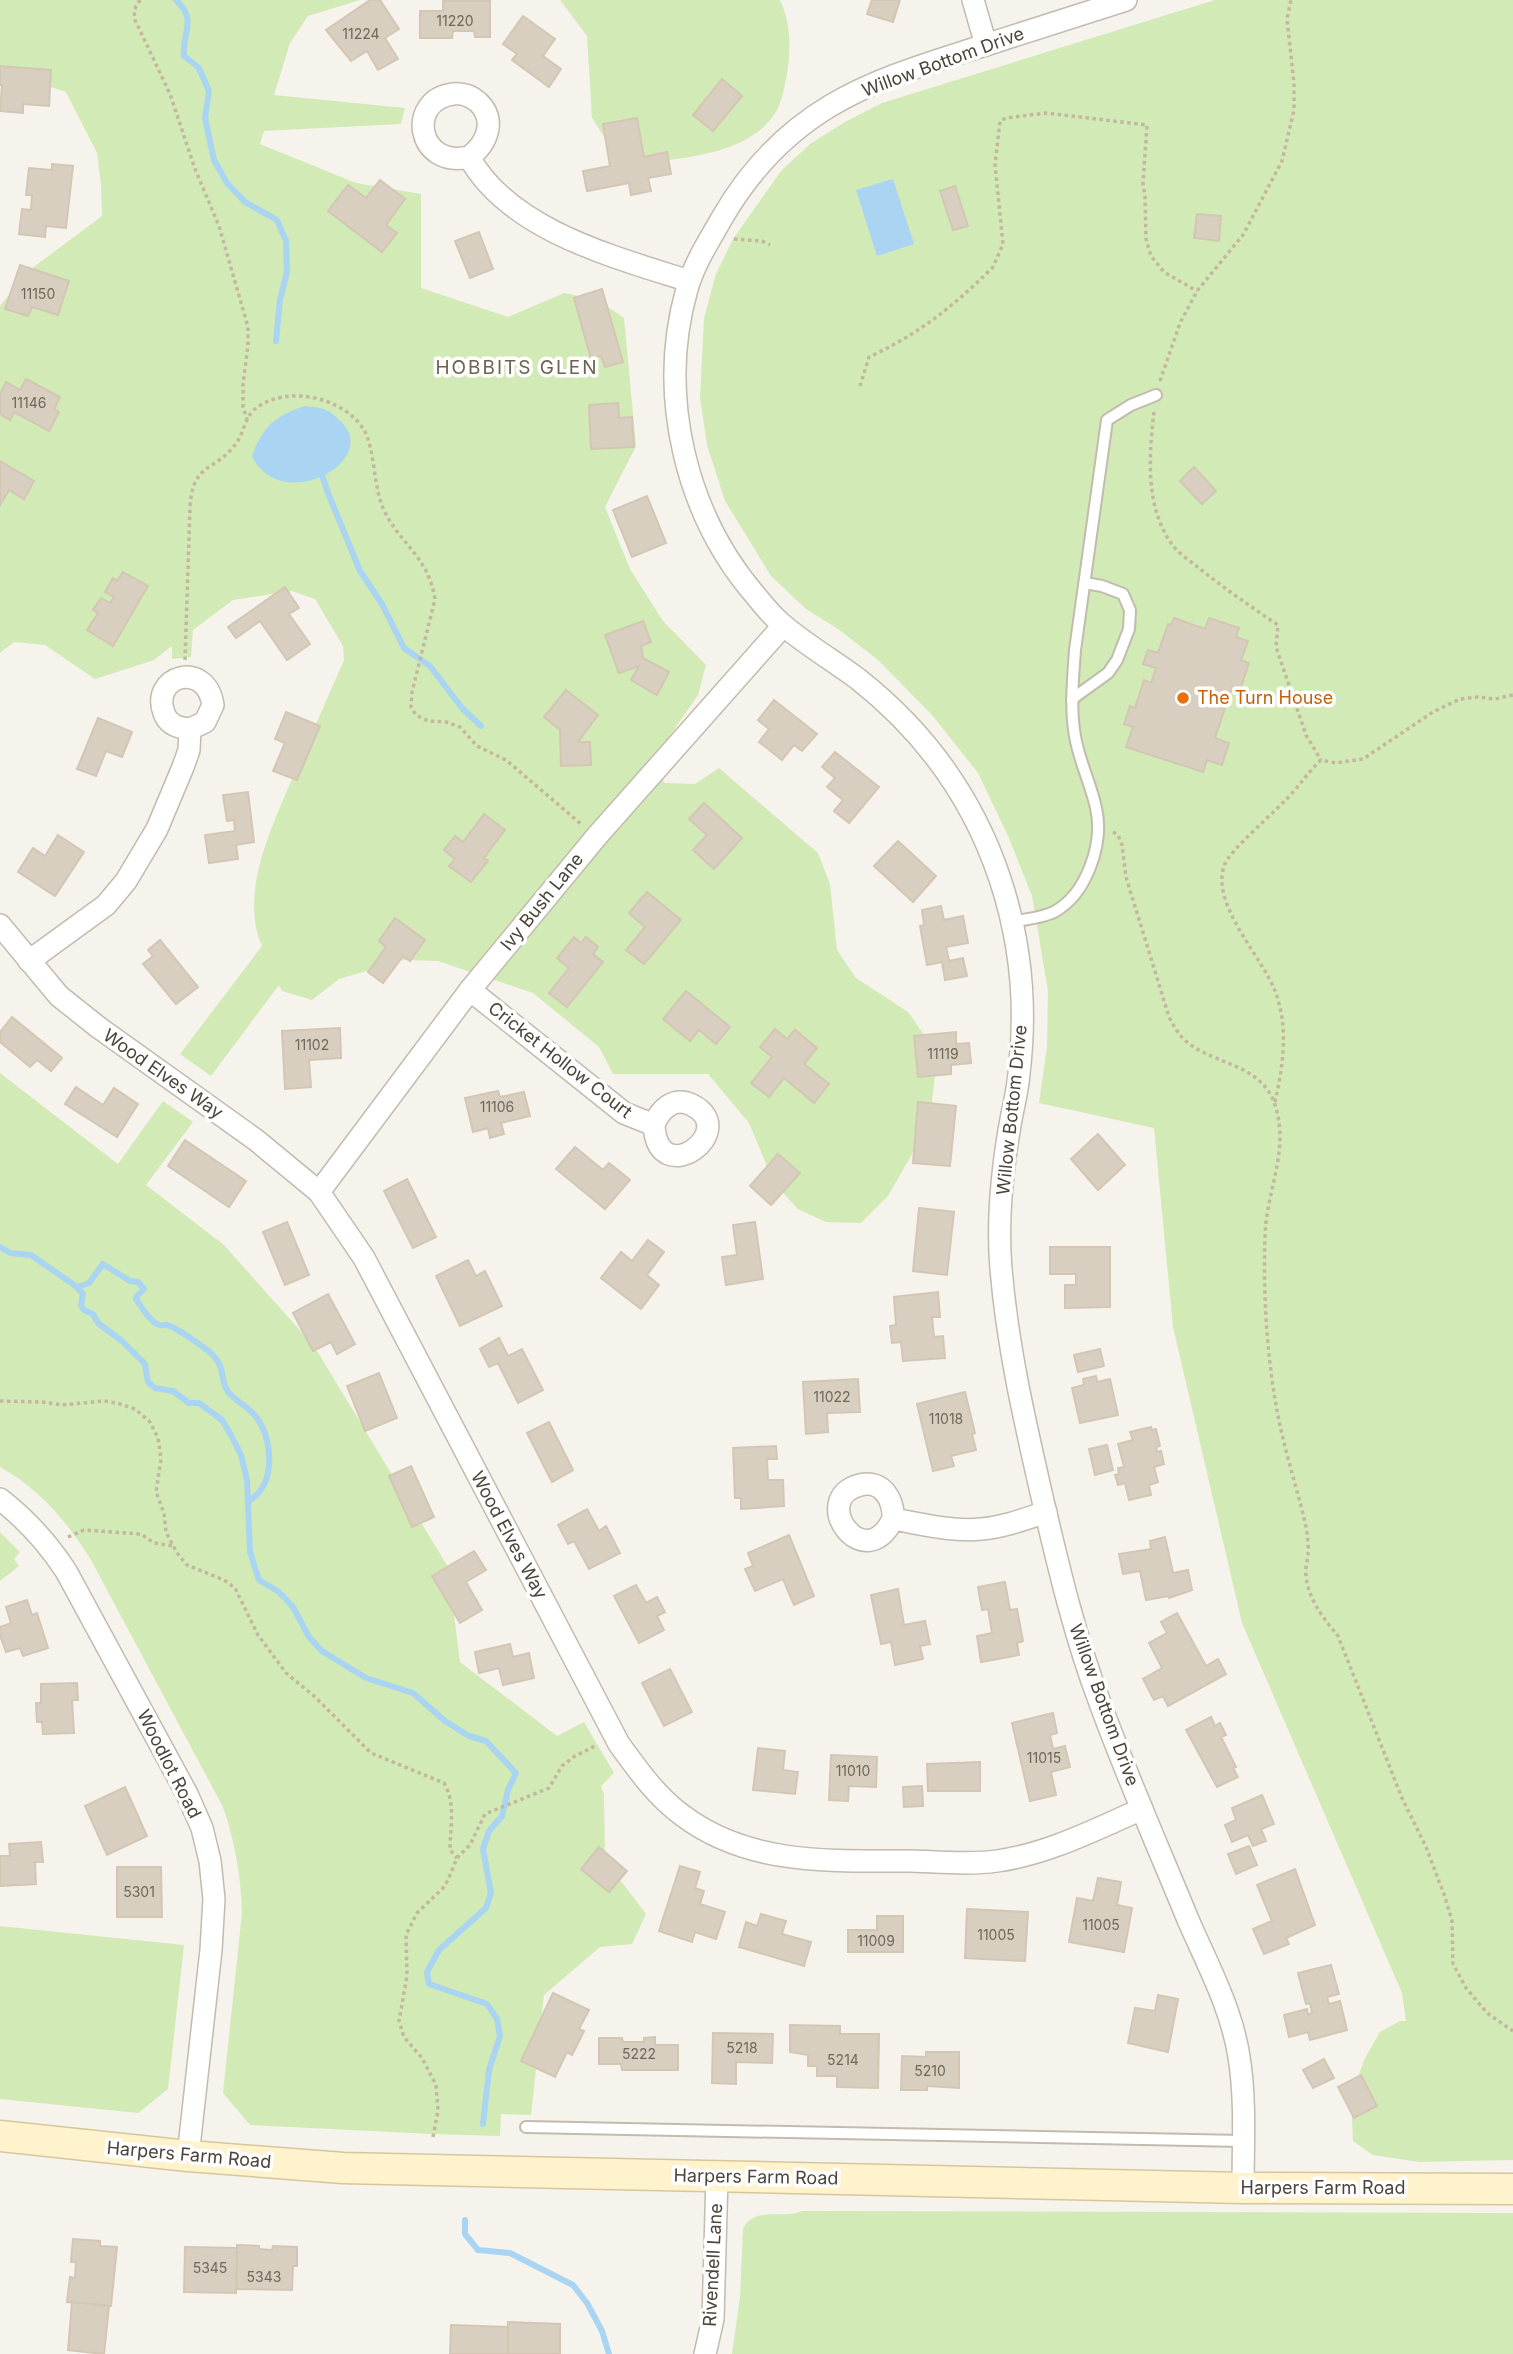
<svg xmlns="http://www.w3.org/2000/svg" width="1513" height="2354" font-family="Inter,sans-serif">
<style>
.green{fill:#d2eab5}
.water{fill:#a9d4f2}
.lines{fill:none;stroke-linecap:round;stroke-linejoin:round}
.stream{stroke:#a9d4f2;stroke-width:6}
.building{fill:#d8cfc1;stroke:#d3c7b4;stroke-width:2}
.lane-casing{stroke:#c2bbae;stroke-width:14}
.street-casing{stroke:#c2bbae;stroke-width:24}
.secondary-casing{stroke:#d6c79b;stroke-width:33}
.path{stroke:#c4b79f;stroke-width:3.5;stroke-dasharray:3.5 3.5;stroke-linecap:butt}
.lane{stroke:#fff;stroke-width:10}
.street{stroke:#fff;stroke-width:21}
.secondary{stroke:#fff3cd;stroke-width:30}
.food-dot{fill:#e8710a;stroke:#fff;stroke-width:2.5}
.labels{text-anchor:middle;stroke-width:7;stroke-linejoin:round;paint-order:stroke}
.number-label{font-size:14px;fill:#6e675b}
.street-label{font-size:18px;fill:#4b4439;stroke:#fff}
.food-label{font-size:18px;fill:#c56008;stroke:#fff;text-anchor:start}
.neighbourhood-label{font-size:19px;letter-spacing:2px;fill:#6e6250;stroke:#fff}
</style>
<rect width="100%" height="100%" fill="#f6f3ec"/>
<!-- green -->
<g class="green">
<path d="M0,0H360L308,16L290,43L274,95L405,108L401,124L264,131L260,144L356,183L421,194V288L508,317L564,293L598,300L624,318L636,446L605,507L630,569L663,621L706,665L698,695L658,753L664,783L695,784L719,768L818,853L830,884L837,950L856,978L908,1012L929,1042L935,1076L931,1110L920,1140L888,1196L861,1223L826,1222L798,1209L774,1183L749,1123L708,1074H613L599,1047L533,993L438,961L404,960L339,979L312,1000L282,991L279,985L211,1076L180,1054L262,946C237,890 277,816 299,763C314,729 329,694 344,660L343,646L315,599L292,591L233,600L193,630L191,657L172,659V646L154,660L95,679L45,645L14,642L0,653V306L27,272L102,216L101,185L97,153L66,92L0,70Z"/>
<path d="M560,0H780C791,24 791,48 787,74C785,84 782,101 777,110C751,156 681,158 635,164L610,146L592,118L587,36Z"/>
<path d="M1215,0H1513V2160L1419,2162L1373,2155L1353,2141L1351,2096L1365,2058L1380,2032L1400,2021H1406L1402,1993L1242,1623L1173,1327L1154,1128L1039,1103L1047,1047L1048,991L1032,896L1009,838L978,773L932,715L878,660L838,629L806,609L771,576L725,501L707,445L700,398L704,318L716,274L733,239L781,171L810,144L845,122L882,103Z"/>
<path d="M0,1073L118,1164L163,1101L193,1122L146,1185L224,1245L314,1346L448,1567L460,1662L557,1736L584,1722L614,1773L601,1786L604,1794L605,1860L646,1914L632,1944L600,1947L544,1995L531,2115L501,2114L500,2136L433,2134L250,2125L223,2093L242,1913C241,1876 235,1842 223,1807L91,1560C68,1523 40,1489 0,1467Z"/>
<path d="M0,1532L20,1552L14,1559L19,1566L0,1581Z"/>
<path d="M0,1926L184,1945L168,2089L138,2113L0,2099Z"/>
<path d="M802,2211L1513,2213V2354H732L740,2297L743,2229C755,2205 783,2220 802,2211Z"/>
</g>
<!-- water -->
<g class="water">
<path d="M893,179L914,244L877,256L856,190Z"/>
<path d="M305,406C312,407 320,407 326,410C331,412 335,416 339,420C385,459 281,517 252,456C263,426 275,416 305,406Z"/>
</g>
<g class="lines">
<!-- stream -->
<g class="stream">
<path d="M176,0C198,22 182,30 184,56L199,68L209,91L205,118L214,160L227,183L245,202L277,220L286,241L287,272L280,300L276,341"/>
<path d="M320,469L328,493L360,571L382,604L404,648L430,666L462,708L481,726"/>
<path d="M0,1247L10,1253L31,1255L77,1287L83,1294L81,1306L84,1310L93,1314L98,1323L122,1341L145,1364L148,1382L155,1388L173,1391L189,1403H199L222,1420L231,1435L241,1455L247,1480L250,1552L259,1580L279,1592L293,1607L309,1637L322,1651L366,1678L413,1693L445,1721L469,1736L486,1741L516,1773L508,1790L502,1816L489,1831L483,1849L491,1893L486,1908L439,1950L427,1972L429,1984L487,2004L497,2019L500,2036L489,2070L483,2124"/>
<path d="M77,1287L89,1283L103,1264L130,1281L138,1282L144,1289L137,1296L136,1299C141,1307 149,1320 157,1324C164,1328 159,1324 167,1325C176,1327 205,1348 212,1354C227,1369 219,1381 229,1393C237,1402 249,1407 257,1418C273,1440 276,1484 250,1500"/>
<path d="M465,2220V2234L478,2250L510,2253L573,2285L587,2303L602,2331L609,2354"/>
</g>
</g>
<!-- building -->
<g class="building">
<path d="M370,0H380L399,29L385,38L398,59L378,70L367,51L351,61L326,30Z"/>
<path d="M872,0H900L893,22L867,14Z"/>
<path d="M443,1H490V37H475L474,31H453L452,38H420V11H443Z"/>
<path d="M523,16L555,39L543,56L561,69L549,87L512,60L517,54L503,44Z"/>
<path d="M0,66L51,70L49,106L23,104V113L0,111L2,85H0Z"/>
<path d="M722,79L742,96L713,131L693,115Z"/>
<path d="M637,118L644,157L667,152L671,174L648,178L651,191L631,195L629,183L587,191L583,171L610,166L603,124Z"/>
<path d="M52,164L73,166L66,228L46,226L45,237L19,234L22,209L31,210L32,195H26L29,168L52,170Z"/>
<path d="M380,180L405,199L386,225L397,233L382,252L328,211L348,185L366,198Z"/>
<path d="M955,186L968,226L953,230L940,191Z"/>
<path d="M1197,214L1221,216L1219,241L1194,238Z"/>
<path d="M479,232L493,269L470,278L455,241Z"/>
<path d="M20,265L69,281L58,315L32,307L28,316L5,309Z"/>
<path d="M602,289L623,362L605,367L601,356L591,359L574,298Z"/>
<path d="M26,379L60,397L54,409L59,412L49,431L14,412L10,420L0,414V394L6,382L20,390Z"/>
<path d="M618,403L619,418L632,417L634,447L591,449L589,405Z"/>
<path d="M0,461L34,481L24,499L9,490L0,505Z"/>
<path d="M1194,467L1216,491L1202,504L1180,481Z"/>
<path d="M647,496L666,543L632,557L613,510Z"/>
<path d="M123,572L148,586L113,646L87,630L98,613L93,610L101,598L110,603L114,597L105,592L113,578L117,581Z"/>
<path d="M285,587L299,608L289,614L310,644L287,660L260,621L236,638L228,627Z"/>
<path d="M1174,618L1205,629L1209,618L1239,628L1236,637L1248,641L1241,660L1249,663L1240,690L1232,687L1215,738L1229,743L1222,765L1207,760L1203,772L1126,747L1133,727L1124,724L1130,706L1135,708L1144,680L1151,683L1156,668L1143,664L1148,650L1158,653L1168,624L1171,625Z"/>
<path d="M643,621L651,642L641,646L643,658L669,672L657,695L631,680L639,666L619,673L605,635Z"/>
<path d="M566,690L598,715L578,742H590L591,765L561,766L560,730L544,717Z"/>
<path d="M774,700L817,734L802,751L794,745L782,760L759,742L769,729L758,720Z"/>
<path d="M286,712L320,726L297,780L273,771L285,743L275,739Z"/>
<path d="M98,718L132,732L122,757L106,751L96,776L77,769Z"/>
<path d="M835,752L879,787L849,823L834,811L843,800L827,787L835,778L822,767Z"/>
<path d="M248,792L254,842L236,845L238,859L209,863L205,835L235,831L234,820L227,821L223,795Z"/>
<path d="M704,803L742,838L714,869L693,850L707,835L689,819Z"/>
<path d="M484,814L505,830L484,858L488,861L471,882L449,866L455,859L444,850L455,836L463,842Z"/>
<path d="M58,835L84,852L55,896L18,872L33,848L45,856Z"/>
<path d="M898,841L936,876L913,902L874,866Z"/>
<path d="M647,892L681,920L644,964L626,950L645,927L629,913Z"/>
<path d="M941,906L944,920L963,916L968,943L946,947L949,961L963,958L967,976L945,980L942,962L927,965L920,926L924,925L922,910Z"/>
<path d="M395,918L425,940L410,961L403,956L383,983L368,972L386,947L379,941Z"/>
<path d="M574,937L581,943L586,937L598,947L593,954L603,962L567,1007L549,993L569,968L557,958Z"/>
<path d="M160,940L198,987L176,1004L143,964L153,956L148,950Z"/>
<path d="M686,991L730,1027L716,1044L699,1030L690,1041L663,1019Z"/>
<path d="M12,1017L62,1058L51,1071L37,1060L30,1067L0,1042V1032Z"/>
<path d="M340,1028L341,1058L309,1060L311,1087L285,1089L282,1031Z"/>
<path d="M775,1029L787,1039L795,1030L817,1048L804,1064L829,1084L814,1103L784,1078L769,1097L751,1083L772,1057L760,1047Z"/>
<path d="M956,1032V1044L969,1043L971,1063L951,1065V1074L918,1077L914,1036Z"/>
<path d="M76,1087L103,1105L114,1088L138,1104L117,1137L65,1104Z"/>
<path d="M498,1091L500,1097L524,1092L530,1116L501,1123L504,1134L490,1138L488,1128L473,1132L465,1098Z"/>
<path d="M918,1102L956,1106L950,1166L913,1163Z"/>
<path d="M1098,1134L1125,1165L1098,1190L1071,1159Z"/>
<path d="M185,1140L246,1181L229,1207L168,1166Z"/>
<path d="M575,1147L603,1170L609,1163L630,1180L605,1209L556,1169Z"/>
<path d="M778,1154L800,1173L771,1205L750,1186Z"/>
<path d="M407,1179L436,1237L413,1248L384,1191Z"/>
<path d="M919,1208L954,1212L947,1275L913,1271Z"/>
<path d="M287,1222L309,1275L285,1285L263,1232Z"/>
<path d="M755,1222L763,1279L726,1285L722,1257L737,1255L733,1225Z"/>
<path d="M648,1240L664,1252L647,1275L659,1285L641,1309L601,1278L621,1252L632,1261Z"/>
<path d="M1050,1247H1110V1307L1065,1308V1285H1076V1274H1050Z"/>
<path d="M468,1260L476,1276L485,1271L502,1306L460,1326L436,1276Z"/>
<path d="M938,1292L940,1317H932L934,1337L943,1336L945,1358L903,1361L901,1342L892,1343L890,1326L896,1325L894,1297Z"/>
<path d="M328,1294L355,1344L337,1354L331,1342L313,1351L293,1313Z"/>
<path d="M499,1338L508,1356L522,1349L543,1390L518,1403L498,1363L489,1367L480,1349Z"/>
<path d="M1100,1349L1104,1366L1078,1372L1074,1355Z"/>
<path d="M379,1373L397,1418L365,1431L347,1386Z"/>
<path d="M1096,1376L1097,1382L1110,1379L1118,1415L1080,1423L1072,1388L1084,1385L1083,1379Z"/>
<path d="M858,1379L860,1412L827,1413L828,1432L806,1434L803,1382Z"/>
<path d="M965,1392L975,1433L972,1434L976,1450L951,1456L954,1466L933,1471L917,1404Z"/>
<path d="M549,1422L573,1470L552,1482L527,1433Z"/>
<path d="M1151,1427L1152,1430L1156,1429L1160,1446L1156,1447L1157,1452L1161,1451L1164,1464L1154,1467L1158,1482L1149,1485L1151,1495L1129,1500L1125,1483L1118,1485L1115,1475L1119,1474L1118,1468L1124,1467L1118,1444L1133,1440L1130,1432Z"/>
<path d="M1107,1445L1113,1470L1095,1475L1089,1449Z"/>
<path d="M776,1446L777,1459H767L768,1480H783L784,1506L741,1509V1498H735L733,1448Z"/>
<path d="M411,1466L434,1517L412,1527L389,1476Z"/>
<path d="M587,1509L599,1531L606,1526L620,1553L589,1569L574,1541L568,1544L558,1525Z"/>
<path d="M789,1535L814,1596L794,1605L783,1579L755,1591L745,1569L753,1566L748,1553Z"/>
<path d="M1165,1537L1173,1573L1188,1570L1192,1590L1169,1598L1168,1596L1146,1600L1140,1571L1123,1574L1119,1554L1151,1549L1150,1541Z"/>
<path d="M474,1551L486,1570L466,1582L482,1610L460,1623L432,1576Z"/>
<path d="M1005,1582L1010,1610L1017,1609L1023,1641L1017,1643L1019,1655L981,1662L977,1636L992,1633L988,1609L982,1610L978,1587Z"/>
<path d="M636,1585L646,1603L657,1597L665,1612L657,1616L664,1630L639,1643L614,1596Z"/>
<path d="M898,1589L904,1625L925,1621L930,1644L920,1646L923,1659L895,1665L891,1642L881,1644L871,1595Z"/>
<path d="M27,1600L32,1615L37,1613L48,1648L23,1656L20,1648L6,1652L0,1635V1627L11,1623L6,1607Z"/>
<path d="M1177,1613L1206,1666L1218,1659L1226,1674L1168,1706L1163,1696L1154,1700L1143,1679L1162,1668L1149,1643L1167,1633L1161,1622Z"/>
<path d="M510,1644L513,1657L529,1653L534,1678L503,1685L499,1668L479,1673L475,1652Z"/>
<path d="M670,1669L692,1712L664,1726L642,1683Z"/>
<path d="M77,1683L78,1700H72L74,1733L43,1734L42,1722H37L36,1703H41V1684Z"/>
<path d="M1053,1713L1057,1733L1050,1735L1053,1749L1065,1746L1070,1767L1051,1772L1056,1795L1030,1801L1012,1723Z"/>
<path d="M1211,1717L1215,1726L1220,1723L1226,1735L1221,1737L1236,1767L1233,1768L1238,1777L1217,1787L1186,1730Z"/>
<path d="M758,1748L785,1751L783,1770L798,1772L795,1794L753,1790Z"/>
<path d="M831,1755L877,1757L876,1787L849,1786L848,1801L829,1800Z"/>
<path d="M980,1762V1791H928L927,1764Z"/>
<path d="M922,1786L923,1806L904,1807L903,1787Z"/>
<path d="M125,1787L147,1836L107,1855L85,1806Z"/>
<path d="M1262,1795L1274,1824L1261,1829L1266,1841L1253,1846L1248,1835L1232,1842L1225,1825L1236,1820L1232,1808Z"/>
<path d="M41,1842L43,1862H35L36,1884L0,1886V1856H10L9,1844Z"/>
<path d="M1249,1846L1257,1865L1236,1874L1228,1854Z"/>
<path d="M599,1847L627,1871L609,1892L581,1869Z"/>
<path d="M680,1866L700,1872L695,1888L704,1891L700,1904L725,1912L716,1939L695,1932L692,1942L659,1931Z"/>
<path d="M117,1867H161L162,1917H117Z"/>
<path d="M1295,1869L1315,1925L1286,1938L1289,1944L1264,1954L1253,1929L1272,1921L1257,1885Z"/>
<path d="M1098,1878L1121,1882L1117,1905L1132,1908L1124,1952L1069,1942L1077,1898L1093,1901Z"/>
<path d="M967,1909L1028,1912L1025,1961L965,1958Z"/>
<path d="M761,1914L786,1921L782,1934L811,1942L804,1966L739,1947L746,1922L757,1926Z"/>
<path d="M877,1916H903V1952H848V1930H877Z"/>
<path d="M1331,1965L1339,1994L1327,1997L1329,2004L1340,2001L1347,2030L1310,2040L1308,2032L1289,2037L1284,2015L1307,2009L1308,2015L1312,2013L1310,2003L1306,2004L1298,1973Z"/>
<path d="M553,1993L589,2010L579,2029L584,2031L572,2055L567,2052L555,2077L521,2061Z"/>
<path d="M1158,1995L1178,1999L1168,2052L1128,2043L1135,2008L1155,2011Z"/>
<path d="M790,2025L840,2026V2034H879L878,2088L837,2087V2076H817V2066H808V2055L790,2052Z"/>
<path d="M713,2033L773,2034L772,2063L736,2062V2084L712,2083Z"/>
<path d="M655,2037V2045H678V2070H622L621,2064H599V2038H622L623,2042H644V2038Z"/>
<path d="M926,2052H959V2088L927,2086V2090H901L902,2056L926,2057Z"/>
<path d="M1324,2059L1334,2078L1313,2088L1303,2070Z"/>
<path d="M1361,2075L1377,2106L1354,2118L1338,2087Z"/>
<path d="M73,2239L100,2241V2246L117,2247L111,2306L67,2302L70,2277L75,2278L76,2262H71Z"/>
<path d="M237,2245L259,2246V2249L272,2250L273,2246L297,2247V2266H293L292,2290L236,2289Z"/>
<path d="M185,2247L237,2248L236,2293L184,2292Z"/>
<path d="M72,2302L109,2306L104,2354L68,2350Z"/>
<path d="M508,2322L560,2324V2354H508Z"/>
<path d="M451,2325L508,2327V2354H450Z"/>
</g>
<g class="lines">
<defs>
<g id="lane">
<path d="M1072,699L1108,673L1117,660L1129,629L1130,610L1123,594L1102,586L1085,583"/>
<path d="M1012,922C1025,919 1042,918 1054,912C1087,894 1104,843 1096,808C1091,784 1079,761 1075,736C1070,708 1073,679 1075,650L1107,420L1131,405L1156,395"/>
<path d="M526,2127L1243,2141"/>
</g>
<g id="street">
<path d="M973,0L986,45"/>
<path d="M1126,0C1076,16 1026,32 976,48C926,64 875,79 830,106C785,133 748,173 722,218C709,241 694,264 687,289C657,394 685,514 756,596C764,606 773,617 783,625C805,644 834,661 858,679C924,731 973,798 1000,879C1021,942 1027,1007 1019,1073C1018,1090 1013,1107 1010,1125C1002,1171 997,1222 1001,1269C1008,1350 1025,1422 1043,1501C1059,1569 1075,1637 1100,1703C1127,1777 1159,1849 1189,1922C1208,1965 1232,2010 1239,2057C1246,2100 1243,2145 1243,2188"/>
<path d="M469,157C417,169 406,100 453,94C462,93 471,96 478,102C497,120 487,144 469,157C509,230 614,257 689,281"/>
<path d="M0,925L59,996L98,1027L256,1140L319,1192L364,1258L619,1744C638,1770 656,1796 682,1815C749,1866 833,1861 912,1861C940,1862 970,1865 997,1861C1048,1854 1096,1829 1142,1809"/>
<path d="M29,961L106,905L126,881L157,829L183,767L189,750L190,729L205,722L213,705C206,659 150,676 164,713C168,725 178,728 190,729"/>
<path d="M470,990L624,1113L654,1125C658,1193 742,1130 692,1105C674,1096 660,1109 654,1125"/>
<path d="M319,1192L470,990L597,836L783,626"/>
<path d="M0,1499C27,1520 47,1542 66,1571L187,1794L202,1828L210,1861L214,1899L211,1950L188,2156"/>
<path d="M893,1519C864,1578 808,1498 860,1485C883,1479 894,1501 893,1519C922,1524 952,1532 981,1529C1004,1527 1025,1519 1046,1512"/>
<path d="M705,2354L713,2319L717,2176"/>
</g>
<path id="secondary" d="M0,2136L188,2156L343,2168L1243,2188L1513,2189"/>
</defs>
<!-- lane casing -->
<use href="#lane" class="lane-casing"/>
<!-- street casing -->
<use href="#street" class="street-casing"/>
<!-- secondary casing -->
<use href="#secondary" class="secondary-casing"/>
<!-- path -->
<g class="path">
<path d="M140,0L134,10L135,20L170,94L195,169L219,226L248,327V345L243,384V407L247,419"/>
<path d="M734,239L762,241L770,245"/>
<path d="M1160,381L1180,323L1197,291L1243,235L1282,161L1294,110V84L1287,19L1291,0"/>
<path d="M860,386L869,357C919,334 954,306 993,267L1003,244L995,165L1000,121L1006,118L1046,113L1147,125L1143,184L1145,196L1146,239L1151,256L1164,272L1197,291"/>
<path d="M1154,412C1149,455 1145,506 1171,543C1178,553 1190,561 1199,568C1225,589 1251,607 1278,625L1276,647L1306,735L1321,760"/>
<path d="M185,660L190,507C193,460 216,473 237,442C244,432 245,417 255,409C286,384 344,397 364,430C375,449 373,484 383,508C399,544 428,555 435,599L412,692L411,707L416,715L428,721L446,722L460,727L477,746L506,760L581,824"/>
<path d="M1113,832L1118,835L1122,845L1126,877L1169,1017C1174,1026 1178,1035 1187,1042C1215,1065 1262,1064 1275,1105C1290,1151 1266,1191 1265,1236C1263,1297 1267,1361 1279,1421C1286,1454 1296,1486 1304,1518C1307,1530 1309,1543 1308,1555C1307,1562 1305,1569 1306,1576C1308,1599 1324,1619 1338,1636L1402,1798L1426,1847L1445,1897L1452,1921L1453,1964L1466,1988L1487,2013L1513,2031"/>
<path d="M1275,1102C1283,1066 1289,1027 1275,991C1261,955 1211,905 1224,866C1229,850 1279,809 1293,792C1303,781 1310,770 1321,760L1336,763L1363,759L1433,712L1460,699L1478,697L1495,699L1513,695"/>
<path d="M0,1401L42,1402L62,1405L104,1401L117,1403L135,1409L150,1422L158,1438L161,1459L156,1492L164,1513L166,1532L177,1553L187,1565L224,1580L235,1588L258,1635L286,1673L314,1696L371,1753L444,1783C456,1803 450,1827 450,1850L457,1858"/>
<path d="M68,1537L84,1530L141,1534L154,1543L173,1546"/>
<path d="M433,2137L438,2111L436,2085L422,2058L404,2037L399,2021L407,1976L406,1935L417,1913L443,1888L448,1880L457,1858L470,1845L485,1814L549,1788L562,1766L575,1756L597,1745"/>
</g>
<!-- lane -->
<use href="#lane" class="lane"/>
<!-- street -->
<use href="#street" class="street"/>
<!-- secondary -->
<use href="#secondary" class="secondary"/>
</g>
<!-- markers -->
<circle class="food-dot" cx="1183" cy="698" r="7"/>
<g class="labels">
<!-- number labels -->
<g class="number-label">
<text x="455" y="26">11220</text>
<text x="361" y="39">11224</text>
<text x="38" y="299">11150</text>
<text x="29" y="408">11146</text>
<text x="312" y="1050">11102</text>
<text x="943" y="1059">11119</text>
<text x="497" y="1112">11106</text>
<text x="832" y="1402">11022</text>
<text x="946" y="1424">11018</text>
<text x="1044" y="1763">11015</text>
<text x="853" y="1776">11010</text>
<text x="139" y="1897">5301</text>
<text x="1101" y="1930">11005</text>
<text x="996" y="1940">11005</text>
<text x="876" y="1946">11009</text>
<text x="742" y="2053">5218</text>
<text x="639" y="2059">5222</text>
<text x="843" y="2065">5214</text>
<text x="930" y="2076">5210</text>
<text x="210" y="2273">5345</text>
<text x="264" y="2282">5343</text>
</g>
<!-- street labels -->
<g class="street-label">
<text transform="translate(943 62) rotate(-20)" y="6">Willow Bottom Drive</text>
<text transform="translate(542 902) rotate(-51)" y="6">Ivy Bush Lane</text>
<text transform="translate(560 1060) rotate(38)" y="6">Cricket Hollow Court</text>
<text transform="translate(163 1074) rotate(35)" y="6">Wood Elves Way</text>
<text transform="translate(1012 1110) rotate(-84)" y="6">Willow Bottom Drive</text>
<text transform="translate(509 1535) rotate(62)" y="6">Wood Elves Way</text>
<text transform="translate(1104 1705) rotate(70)" y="6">Willow Bottom Drive</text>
<text transform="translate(169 1764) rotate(63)" y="6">Woodlot Road</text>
<text transform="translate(189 2155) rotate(5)" y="6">Harpers Farm Road</text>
<text transform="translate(756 2177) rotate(1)" y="6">Harpers Farm Road</text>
<text x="1323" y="2194">Harpers Farm Road</text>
<text transform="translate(713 2265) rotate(-87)" y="6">Rivendell Lane</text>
</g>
<!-- food labels -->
<g class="food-label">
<text x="1197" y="704">The Turn House</text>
</g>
<!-- neighbourhood labels -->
<g class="neighbourhood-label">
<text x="517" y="374">HOBBITS GLEN</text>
</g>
</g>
</svg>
